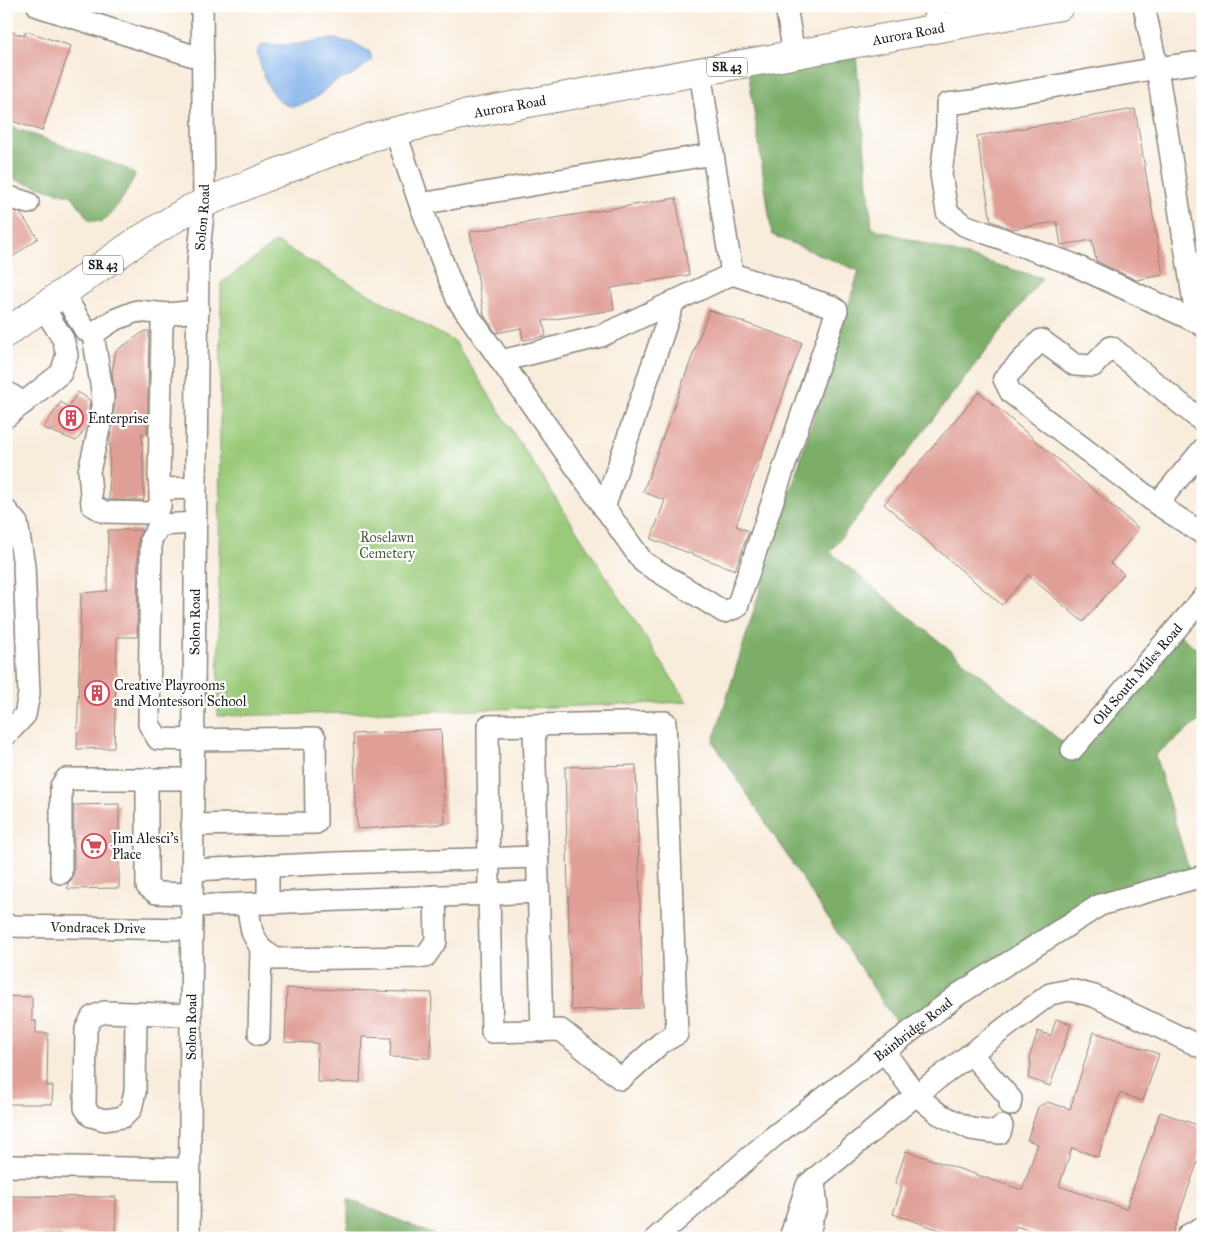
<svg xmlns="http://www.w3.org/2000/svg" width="1209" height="1244" font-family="'IM FELL Great Primer',serif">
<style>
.green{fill:#9aca79;stroke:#5b734a}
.forest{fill:#7bae69;stroke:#4c6542}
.water{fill:#7dafe9;stroke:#4c6682}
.building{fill:#e09f96}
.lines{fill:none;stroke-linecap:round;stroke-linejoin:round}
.minor-casing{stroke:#8a847c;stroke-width:24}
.major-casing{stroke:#8a847c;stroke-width:30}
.minor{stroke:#fff;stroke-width:21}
.major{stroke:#fff;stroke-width:28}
.labels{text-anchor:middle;stroke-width:4.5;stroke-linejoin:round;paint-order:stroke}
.shield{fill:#fff;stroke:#606060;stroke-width:1}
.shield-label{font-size:12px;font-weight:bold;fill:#1c1c1c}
.street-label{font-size:14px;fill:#1c1c1c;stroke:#fff}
.poi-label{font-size:14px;fill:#1c1c1c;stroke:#fff;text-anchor:start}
.park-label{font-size:14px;fill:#4e6241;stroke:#fff}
</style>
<rect width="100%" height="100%" fill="#fff"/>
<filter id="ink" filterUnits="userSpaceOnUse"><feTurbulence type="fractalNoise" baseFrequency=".02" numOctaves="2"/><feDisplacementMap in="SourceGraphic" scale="10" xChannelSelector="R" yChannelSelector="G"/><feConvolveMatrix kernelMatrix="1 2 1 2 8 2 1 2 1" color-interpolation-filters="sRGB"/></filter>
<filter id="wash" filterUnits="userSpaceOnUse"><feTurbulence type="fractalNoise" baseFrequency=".0096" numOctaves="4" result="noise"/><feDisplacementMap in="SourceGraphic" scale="20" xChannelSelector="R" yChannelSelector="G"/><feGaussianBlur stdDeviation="1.12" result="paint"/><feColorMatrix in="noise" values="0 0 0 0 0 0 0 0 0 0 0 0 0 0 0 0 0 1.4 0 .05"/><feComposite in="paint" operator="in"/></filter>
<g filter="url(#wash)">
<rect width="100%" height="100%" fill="#f8ecdb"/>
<!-- green -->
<path class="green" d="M276,242L455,342L687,702L444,711L218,716L221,283Z"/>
<!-- forest -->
<g class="forest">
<path d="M855,44L872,228L1042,278L830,552L1072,750L1175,631L1203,654V718L1155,755L1192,879L1100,905L904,1035L713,742L859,271L772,235L747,63Z"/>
<path d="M6,125L128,169L135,175C127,193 117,208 103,222L89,220L72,196L6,177Z"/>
<path d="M348,1199L442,1238H348Z"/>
</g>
<!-- water -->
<path class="water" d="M335,39L354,43L370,52L372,60C366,64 360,70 354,74C347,78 339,79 333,83C326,88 321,94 315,98C277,124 264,81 257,52L262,44L281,45L300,44L319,40Z"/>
<g id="blocks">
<!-- building -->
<g class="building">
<path d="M6,30L24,36L26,31L71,46L42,131L6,119Z"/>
<path d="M1135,109L1163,275L1136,280L1096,261L1092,240L1061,245L1057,222L1012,229L991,221L977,136Z"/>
<path d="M676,198L689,275L611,288L614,310L543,321L546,336L523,340L521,328L496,333L484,315L470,232Z"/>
<path d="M6,209L20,213L38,238L6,262Z"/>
<path d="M709,310L802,343L736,526L749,531L735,570L651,539L665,500L643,492Z"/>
<path d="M145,331H149L147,434L142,433L144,500H109L110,437L112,426L115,398L112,372L116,351Z"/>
<path d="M78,392L90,400L87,427L76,441L43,428L61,402L68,407Z"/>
<path d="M979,392L1139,529L1110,563L1124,574L1083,622L1028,575L1002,605L884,504Z"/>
<path d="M108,530H142L138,539L137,637H117L114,748L77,749L81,593L107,591Z"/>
<path d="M441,729L445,824L357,829L353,734Z"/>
<path d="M636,765L643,1008L571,1010L565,767Z"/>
<path d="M119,804V888L68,889V883L72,879L74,873V805Z"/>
<path d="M287,988L432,993L430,1058L390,1057L391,1038L362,1037L360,1083L317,1082L318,1043L285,1042Z"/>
<path d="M6,996L32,997V1021H36V1033H48L47,1086H53L52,1104H6Z"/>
<path d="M1056,1019L1071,1024L1050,1086L1028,1078L1031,1067L1030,1055L1038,1031L1051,1036Z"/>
<path d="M1094,1032L1159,1054L1143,1101L1120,1093L1098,1157L1072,1148L1059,1186L1126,1209L1160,1112L1203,1127V1146L1171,1238H1051L1016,1226L1012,1238H964L893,1214L902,1187L895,1184L906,1151L1022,1190L1038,1144L1027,1140L1038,1107L1047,1102L1070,1109Z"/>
<path d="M6,1196L116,1197L115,1234L6,1233Z"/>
</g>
</g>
</g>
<g filter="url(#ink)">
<use href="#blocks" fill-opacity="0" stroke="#8a847c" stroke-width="1"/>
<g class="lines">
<defs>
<g id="minor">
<path d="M38,6L203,59"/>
<path d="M786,6L794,55"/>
<path d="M933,6L938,28"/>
<path d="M1144,6L1157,68L1197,322"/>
<path d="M1203,62L1157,68L972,101L947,104V126L941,174L947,212L964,225L1072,264L1197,322L1203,326"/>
<path d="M395,131L420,204L457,299L643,562L724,612L737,607L837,310L831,306L732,274L700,72"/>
<path d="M6,196L28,203"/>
<path d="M420,204L713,154"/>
<path d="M63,293L85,330L93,334L114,320L137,311L168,314"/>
<path d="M93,334L103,397L100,425L89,471L92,505L104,512L151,513L160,506V489"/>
<path d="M501,361L601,336L732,274"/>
<path d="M6,392L24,403"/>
<path d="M6,417L61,373L67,355L63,339L43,307"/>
<path d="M1203,422L1111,347L1093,366L1075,365L1041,340L1004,379L1011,393L1157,504L1203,534"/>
<path d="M196,488L160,489L159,478L162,324L168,314L198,311"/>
<path d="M1157,504L1203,449"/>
<path d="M604,508L674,301"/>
<path d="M6,510L17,523L24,565L29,694L25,715L6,735"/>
<path d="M665,722L677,1034L661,1043L621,1079L561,1030L492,1032L489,894L488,726Z"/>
<path d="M534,725L542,1031"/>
<path id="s1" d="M1072,750L1203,598"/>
<path d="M147,779V886L156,893L192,894"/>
<path d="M192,825L316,823L315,738L194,740L158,739L149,724L151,539L160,525L196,523"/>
<path d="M193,870L337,863L538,857"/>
<path d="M61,873V786L66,779H194"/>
<path d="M268,903V866"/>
<path d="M247,904L252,932L261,949L276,959L425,957L436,941L435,896"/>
<path d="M191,906L538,892"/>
<path id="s2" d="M6,926L191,929"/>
<path d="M136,1013L135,1092L131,1109L123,1117L105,1120L91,1116L85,1108L86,1029L92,1017L104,1012L190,1015"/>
<path d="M259,1034L261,949"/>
<path d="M971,1054L1011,1099L1010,1105"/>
<path d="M1002,1126L1000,1133L971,1129L939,1114L916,1095L1050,994L1070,990L1094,996L1203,1048"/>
<path d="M6,1166L189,1169"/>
<path d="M814,1179L817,1207L816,1211"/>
<path d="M1188,1235L1203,1227"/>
<path id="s3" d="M189,1238L198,262L204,203L202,6"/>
<path id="s4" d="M656,1238L773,1137L959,994L1100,905L1203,876"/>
<path d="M790,1238L807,1185L916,1095L884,1051"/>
<path d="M807,1238L812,1222"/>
</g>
<g id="major">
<path id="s5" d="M6,333L133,244L190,209L274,174L371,137L462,115L1060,6"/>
</g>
</defs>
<!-- minor casing -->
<use href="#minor" class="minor-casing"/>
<!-- major casing -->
<use href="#major" class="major-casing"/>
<!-- minor -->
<use href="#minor" class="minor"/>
<!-- major -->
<use href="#major" class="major"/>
</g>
</g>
<!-- icons -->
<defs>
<symbol id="building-ring" viewBox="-11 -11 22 22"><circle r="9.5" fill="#fff" stroke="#d1495b" stroke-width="1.5"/><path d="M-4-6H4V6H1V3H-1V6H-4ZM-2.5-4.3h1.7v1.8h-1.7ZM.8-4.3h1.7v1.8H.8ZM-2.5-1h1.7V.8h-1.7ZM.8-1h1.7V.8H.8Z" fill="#d1495b"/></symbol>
<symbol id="supermarket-ring" viewBox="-11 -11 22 22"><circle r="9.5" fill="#fff" stroke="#d1495b" stroke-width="1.5"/><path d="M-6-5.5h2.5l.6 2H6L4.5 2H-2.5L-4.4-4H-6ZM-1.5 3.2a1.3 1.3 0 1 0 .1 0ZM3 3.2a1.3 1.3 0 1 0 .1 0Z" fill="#d1495b"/></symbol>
</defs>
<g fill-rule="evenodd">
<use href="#building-ring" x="57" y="404" width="28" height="28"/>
<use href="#building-ring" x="83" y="679" width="28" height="28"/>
<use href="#supermarket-ring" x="80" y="832" width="28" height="28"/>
</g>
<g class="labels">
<!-- shield labels -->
<g class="shield">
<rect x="707" y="57.5" width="40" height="19" rx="4"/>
<rect x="83" y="255.5" width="40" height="19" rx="4"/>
</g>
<g class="shield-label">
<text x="727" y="71">SR 43</text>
<text x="103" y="269">SR 43</text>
</g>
<!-- street labels -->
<g class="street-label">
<text dy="5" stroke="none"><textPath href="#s5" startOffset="964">Aurora Road</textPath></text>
<text dy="5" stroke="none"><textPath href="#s5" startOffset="559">Aurora Road</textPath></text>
<text dy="5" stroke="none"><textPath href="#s3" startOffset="1021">Solon Road</textPath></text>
<text dy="5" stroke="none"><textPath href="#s3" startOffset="616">Solon Road</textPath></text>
<text dy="5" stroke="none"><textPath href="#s1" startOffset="100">Old South Miles Road</textPath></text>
<text dy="5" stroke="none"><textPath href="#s2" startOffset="92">Vondracek Drive</textPath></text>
<text dy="5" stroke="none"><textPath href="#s3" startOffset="211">Solon Road</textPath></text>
<text dy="5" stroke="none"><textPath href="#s4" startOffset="331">Bainbridge Road</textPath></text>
</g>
<!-- poi labels -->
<g class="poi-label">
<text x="88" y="423">Enterprise</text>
<text x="114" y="690">Creative Playrooms<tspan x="114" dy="16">and Montessori School</tspan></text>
<text x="112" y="843">Jim Alesci's<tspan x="112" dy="16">Place</tspan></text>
</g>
<!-- park labels -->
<g class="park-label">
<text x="387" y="542">Roselawn<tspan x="387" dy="16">Cemetery</tspan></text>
</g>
</g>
<!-- margin -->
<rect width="1209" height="1244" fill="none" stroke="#fff" stroke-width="25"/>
</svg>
